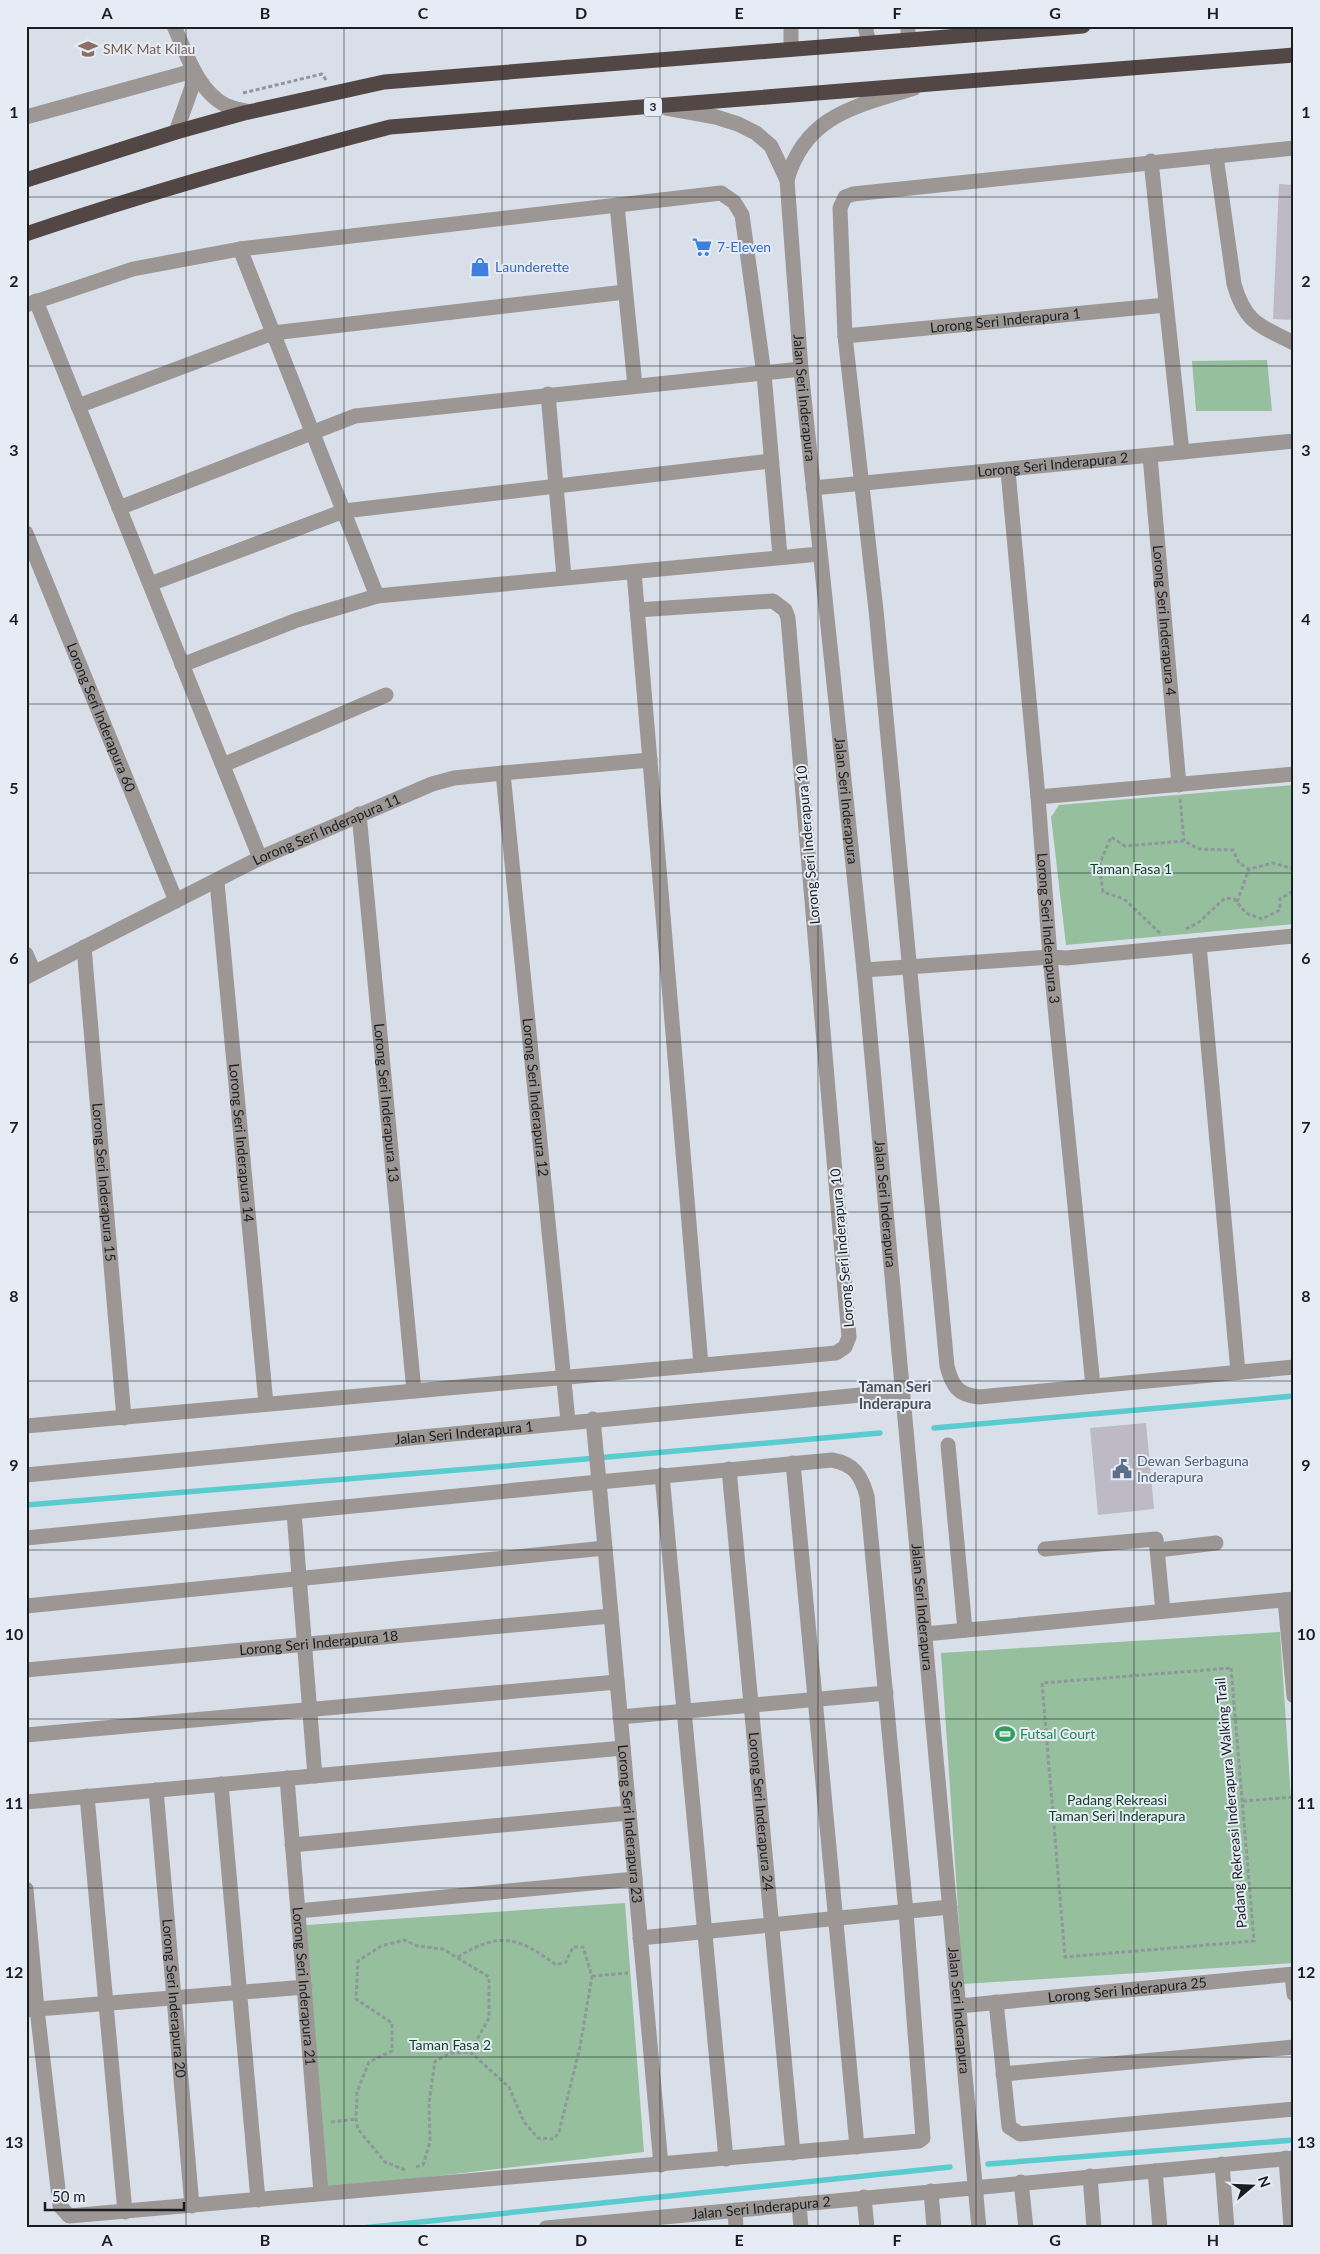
<svg xmlns="http://www.w3.org/2000/svg" width="1320" height="2254" font-family="Lato,sans-serif">
<style>
.green{fill:#96bf9e}
.lines{fill:none;stroke-linecap:round;stroke-linejoin:round}
.stream{stroke:#5acccf;stroke-width:5.5}
.building{fill:#bdbac5}
.path{stroke:#90969d;stroke-width:3;stroke-dasharray:4 2.5;stroke-linecap:butt}
.minor{stroke:#9c9795;stroke-width:15}
.highway{stroke:#524744;stroke-width:15}
.grid{fill:none;stroke:#1a1d20;stroke-width:1;stroke-opacity:0.55}
.labels{text-anchor:middle;stroke-width:4;stroke-linejoin:round;paint-order:stroke}
.shield{fill:#e5ecf6;stroke:#575b60;stroke-width:1}
.shield-label{font-size:12px;font-weight:bold;fill:#1a1d20}
.education-label{font-size:14px;fill:#785e54;stroke:#e5ecf6;text-anchor:start}
.shop-label{font-size:14px;fill:#366cbe;stroke:#e5ecf6;text-anchor:start}
.street-label{font-size:14px;fill:#1a1d20;stroke:#e5ecf6}
.park-label{font-size:14px;fill:#114421;stroke:#e5ecf6}
.service-label{font-size:14px;fill:#4e5e75;stroke:#e5ecf6;text-anchor:start}
.leisure-label{font-size:14px;fill:#27864d;stroke:#e5ecf6;text-anchor:start}
.neighbourhood-label{font-size:15px;font-weight:bold;fill:#4b5159;stroke:#e5ecf6}
.neatline{fill:none;stroke:#1a1d20;stroke-width:2}
.grid-label{font-size:16px;text-anchor:middle;font-weight:bold;fill:#1a1d20}
</style>
<rect width="100%" height="100%" fill="#d8dfe9"/>
<!-- green -->
<g class="green">
<path d="M1267,360L1272,411H1196L1192,361Z"/>
<path d="M1294,785V924L1066,945L1051,817L1059,805Z"/>
<path d="M1280,1632L1294,1845V1963L963,1984L941,1653Z"/>
<path d="M625,1903L644,2152L326,2189L306,1925Z"/>
</g>
<g class="lines">
<!-- stream -->
<g class="stream">
<path d="M934,1428L1294,1396"/>
<path d="M26,1505L506,1466L880,1433"/>
<path d="M988,2164L1294,2140"/>
<path d="M362,2228L950,2167"/>
</g>
</g>
<!-- building -->
<g class="building">
<path d="M1279,184L1294,185V320L1273,319Z"/>
<path d="M1146,1423L1154,1509L1098,1515L1090,1428Z"/>
</g>
<g class="lines">
<!-- path -->
<g class="path">
<path d="M243,93L322,74L326,80"/>
<path d="M1180,799L1184,841"/>
<path d="M1237,902L1249,869"/>
<path d="M1186,929L1199,922L1225,898L1234,899L1246,913L1262,919L1280,910V899L1293,891L1294,887"/>
<path d="M1160,933L1124,899L1103,892L1099,865L1111,837L1125,846L1184,841L1199,849L1233,850L1239,863L1249,869L1273,863L1294,869"/>
<path d="M1231,1668L1254,1941L1065,1957L1042,1683Z"/>
<path d="M1243,1801L1294,1797"/>
<path d="M592,1976L628,1973"/>
<path d="M331,2122L356,2119"/>
<path d="M416,2167L423,2165L430,2142L429,2103L435,2061L451,2053L470,2052L509,2087L524,2122L538,2138L554,2139L559,2132L580,2047L592,1976L583,1947H573L566,1962L556,1965C519,1937 500,1931 458,1957"/>
<path d="M405,2170L385,2162L358,2129L356,2119L357,2092L369,2062L392,2051V2023L356,1999L358,1961L381,1946L404,1940L418,1946L443,1949L489,1977V2018L470,2052"/>
</g>
<!-- minor -->
<g class="minor">
<path d="M174,26C186,53 198,92 227,106C234,109 242,110 249,112"/>
<path d="M791,26V49"/>
<path d="M865,26L869,43"/>
<path d="M908,40V26"/>
<path id="s1" d="M666,108L716,117L738,124L756,133L771,146L787,180L801,369L864,970L979,2228"/>
<path d="M26,117L193,71"/>
<path d="M176,132L192,87L193,71"/>
<path d="M1294,148L853,194L845,197L840,208L845,336L876,610L947,1366C952,1386 958,1395 979,1397L1294,1367"/>
<path d="M1216,156L1234,284C1245,323 1260,326 1294,343"/>
<path d="M1151,161L1182,452"/>
<path d="M787,180C805,115 857,106 914,88"/>
<path d="M617,205L635,386"/>
<path d="M240,249L377,596"/>
<path d="M36,301L260,858"/>
<path d="M26,305L133,269L240,249L721,193L734,202L742,215L764,374L780,556"/>
<path id="s2" d="M845,336L1166,305"/>
<path d="M548,394L564,577"/>
<path d="M78,406L273,333L625,292"/>
<path id="s3" d="M1150,456L1179,785"/>
<path id="s4" d="M1008,471L1038,797L1050,957L1093,1386"/>
<path id="s5" d="M813,488L1294,441"/>
<path d="M119,508L355,416L801,369"/>
<path id="s6" d="M26,533L176,901"/>
<path d="M634,572L701,1365"/>
<path d="M150,584L344,511L771,461"/>
<path d="M182,665L297,620L377,596L819,554"/>
<path d="M223,765L386,695"/>
<path id="s7" d="M503,773L568,1421"/>
<path d="M1038,797L1294,774"/>
<path id="s8" d="M359,814L414,1391"/>
<path id="s9" d="M217,882L266,1404"/>
<path d="M1199,945L1238,1372"/>
<path id="s10" d="M84,947L124,1418"/>
<path d="M26,954L34,972"/>
<path d="M864,970L1050,957L1066,958L1294,936"/>
<path id="s11" d="M26,977L260,858L432,784L454,778L503,773L650,760"/>
<path d="M26,1426L836,1353L845,1347L849,1337L788,618L785,610L773,601L637,610"/>
<path d="M948,1445L965,1630"/>
<path d="M793,1463L857,2147"/>
<path id="s12" d="M729,1469L793,2153"/>
<path id="s13" d="M26,1475L902,1391"/>
<path d="M662,1475L726,2159"/>
<path d="M294,1513L315,1776"/>
<path id="s14" d="M26,1538L599,1482L661,2165"/>
<path d="M1045,1549L1156,1539L1163,1611"/>
<path d="M1158,1550L1216,1543"/>
<path d="M1285,1600L1294,1696"/>
<path d="M26,1606L605,1548"/>
<path d="M925,1634L1294,1599"/>
<path id="s15" d="M26,1670L611,1616"/>
<path d="M620,1717L886,1693"/>
<path d="M26,1735L617,1682"/>
<path id="s16" d="M287,1778L321,2193"/>
<path d="M221,1784L258,2200"/>
<path id="s17" d="M156,1790L192,2206"/>
<path d="M87,1796L125,2212"/>
<path d="M26,1802L623,1748"/>
<path d="M292,1845L629,1813"/>
<path d="M26,1889L37,2009L60,2206L69,2216L919,2141L923,2138L906,1912L867,1496C861,1475 854,1464 832,1460L599,1482L593,1419"/>
<path d="M298,1911L635,1879"/>
<path d="M640,1938L950,1907"/>
<path d="M1292,1974L1294,1994"/>
<path d="M996,2002L1009,2127L1020,2134L1294,2109"/>
<path id="s18" d="M959,2006L1294,1974"/>
<path d="M26,2010L305,1987"/>
<path d="M1003,2074L1294,2047"/>
<path d="M1286,2158L1291,2228"/>
<path d="M1222,2164L1227,2228"/>
<path d="M1155,2171L1160,2228"/>
<path d="M1090,2176L1094,2228"/>
<path d="M1021,2182L1026,2228"/>
<path d="M931,2191L934,2228"/>
<path d="M864,2197L867,2228"/>
<path d="M799,2204L801,2228"/>
<path d="M735,2210L736,2228"/>
<path id="s19" d="M546,2228L1294,2158"/>
</g>
<!-- highway -->
<g class="highway">
<path d="M26,180L176,132L244,113L384,82L1083,26"/>
<path d="M26,234C146,193 267,159 390,127L1294,55"/>
</g>
</g>
<!-- grid -->
<path class="grid" d="M186,26V2228M344,26V2228M502,26V2228M660,26V2228M818,26V2228M976,26V2228M1134,26V2228M26,197H1294M26,366H1294M26,535H1294M26,704H1294M26,873H1294M26,1042H1294M26,1212H1294M26,1381H1294M26,1550H1294M26,1719H1294M26,1888H1294M26,2057H1294"/>
<!-- icons -->
<defs>
<symbol id="school-bare" viewBox="-9 -9 18 18"><path d="M0-5L7-2L0 1L-7-2ZM-4 1L0 2.5L4 1V4Q0 6-4 4Z" fill="#8d6e63" stroke="#e5ecf6" stroke-width="2.5" paint-order="stroke"/></symbol>
<symbol id="supermarket-bare" viewBox="-9 -9 18 18"><path d="M-6-5.5h2.5l.6 2H6L4.5 2H-2.5L-4.4-4H-6ZM-1.5 3.2a1.3 1.3 0 1 0 .1 0ZM3 3.2a1.3 1.3 0 1 0 .1 0Z" fill="#3f7fe0" stroke="#e5ecf6" stroke-width="2.5" paint-order="stroke"/></symbol>
<symbol id="shop-bare" viewBox="-9 -9 18 18"><path d="M-5-2.5h2.3a2.7 3.5 0 0 1 5.4 0H5L5.5 6h-11ZM-1.5-2.5h3a1.5 2.3 0 0 0-3 0Z" fill="#3f7fe0" stroke="#e5ecf6" stroke-width="2.5" paint-order="stroke"/></symbol>
<symbol id="civic-bare" viewBox="-9 -9 18 18"><path d="M-.6-6.5H3V-4.5H.6V-3L4-1V1h2V6H-6V1h2V-1L-.6-3ZM-1.2 2.5V6h2.4V2.5Z" fill="#5c6f8a" stroke="#e5ecf6" stroke-width="2.5" paint-order="stroke"/></symbol>
<symbol id="stadium-bare" viewBox="-9 -9 18 18"><path d="M0-5a6.5 5 0 1 0 0 10a6.5 5 0 1 0 0-10ZM-3.5-1.8h7v3.6h-7Z" fill="#2e9e5b" stroke="#e5ecf6" stroke-width="2.5" paint-order="stroke"/></symbol>
</defs>
<g fill-rule="evenodd">
<use href="#school-bare" x="74" y="35" width="28" height="28"/>
<use href="#supermarket-bare" x="688" y="233" width="28" height="28"/>
<use href="#shop-bare" x="466" y="253" width="28" height="28"/>
<use href="#civic-bare" x="1108" y="1455" width="28" height="28"/>
<use href="#stadium-bare" x="991" y="1720" width="28" height="28"/>
</g>
<g class="labels">
<!-- shield labels -->
<rect class="shield" x="644" y="97.5" width="18" height="19" rx="4"/>
<g class="shield-label">
<text x="653" y="111">3</text>
</g>
<!-- education labels -->
<g class="education-label">
<text x="103" y="54">SMK Mat Kilau</text>
</g>
<!-- shop labels -->
<g class="shop-label">
<text x="717" y="252">7-Eleven</text>
<text x="495" y="272">Launderette</text>
</g>
<!-- street labels -->
<g class="street-label">
<text dy="5" stroke="none"><textPath href="#s2" startOffset="161">Lorong Seri Inderapura 1</textPath></text>
<text dy="5" stroke="none"><textPath href="#s1" startOffset="370">Jalan Seri Inderapura</textPath></text>
<text dy="5" stroke="none"><textPath href="#s5" startOffset="241">Lorong Seri Inderapura 2</textPath></text>
<text dy="5" stroke="none"><textPath href="#s3" startOffset="165">Lorong Seri Inderapura 4</textPath></text>
<text dy="5" stroke="none"><textPath href="#s6" startOffset="199">Lorong Seri Inderapura 60</textPath></text>
<text dy="5" stroke="none"><textPath href="#s1" startOffset="775">Jalan Seri Inderapura</textPath></text>
<text dy="5" stroke="none"><textPath href="#s11" startOffset="335">Lorong Seri Inderapura 11</textPath></text>
<text transform="translate(808 845) rotate(-95)" y="5">Lorong Seri Inderapura 10</text>
<text dy="5" stroke="none"><textPath href="#s4" startOffset="459">Lorong Seri Inderapura 3</textPath></text>
<text dy="5" stroke="none"><textPath href="#s7" startOffset="326">Lorong Seri Inderapura 12</textPath></text>
<text dy="5" stroke="none"><textPath href="#s8" startOffset="290">Lorong Seri Inderapura 13</textPath></text>
<text dy="5" stroke="none"><textPath href="#s9" startOffset="262">Lorong Seri Inderapura 14</textPath></text>
<text dy="5" stroke="none"><textPath href="#s10" startOffset="236">Lorong Seri Inderapura 15</textPath></text>
<text dy="5" stroke="none"><textPath href="#s1" startOffset="1180">Jalan Seri Inderapura</textPath></text>
<text transform="translate(842 1248) rotate(-95)" y="5">Lorong Seri Inderapura 10</text>
<text dy="5" stroke="none"><textPath href="#s13" startOffset="440">Jalan Seri Inderapura 1</textPath></text>
<text dy="5" stroke="none"><textPath href="#s1" startOffset="1585">Jalan Seri Inderapura</textPath></text>
<text dy="5" stroke="none"><textPath href="#s15" startOffset="294">Lorong Seri Inderapura 18</textPath></text>
<text transform="translate(1231 1803) rotate(-95)" y="5">Padang Rekreasi Inderapura Walking Trail</text>
<text dy="5" stroke="none"><textPath href="#s12" startOffset="344">Lorong Seri Inderapura 24</textPath></text>
<text dy="5" stroke="none"><textPath href="#s14" startOffset="919">Lorong Seri Inderapura 23</textPath></text>
<text dy="5" stroke="none"><textPath href="#s16" startOffset="209">Lorong Seri Inderapura 21</textPath></text>
<text dy="5" stroke="none"><textPath href="#s18" startOffset="169">Lorong Seri Inderapura 25</textPath></text>
<text dy="5" stroke="none"><textPath href="#s17" startOffset="209">Lorong Seri Inderapura 20</textPath></text>
<text dy="5" stroke="none"><textPath href="#s1" startOffset="1990">Jalan Seri Inderapura</textPath></text>
<text dy="5" stroke="none"><textPath href="#s19" startOffset="216">Jalan Seri Inderapura 2</textPath></text>
</g>
<!-- park labels -->
<g class="park-label">
<text x="1131" y="874">Taman Fasa 1</text>
<text x="1117" y="1805">Padang Rekreasi<tspan x="1117" dy="16">Taman Seri Inderapura</tspan></text>
<text x="450" y="2050">Taman Fasa 2</text>
</g>
<!-- service labels -->
<g class="service-label">
<text x="1137" y="1466">Dewan Serbaguna<tspan x="1137" dy="16">Inderapura</tspan></text>
</g>
<!-- leisure labels -->
<g class="leisure-label">
<text x="1020" y="1739">Futsal Court</text>
</g>
<!-- neighbourhood labels -->
<g class="neighbourhood-label">
<text x="895" y="1392">Taman Seri<tspan x="895" dy="17">Inderapura</tspan></text>
</g>
</g>
<!-- border -->
<rect width="1320" height="2254" fill="none" stroke="#e5ecf6" stroke-width="55"/>
<!-- north arrow -->
<g transform="translate(1252 2186) rotate(71)" stroke="#e5ecf6" stroke-width="4" paint-order="stroke">
<path d="M0-4L9 19L0 12L-9 19Z" fill="#1a1d20"/>
<text y="-8" font-size="14" font-weight="bold" text-anchor="middle" fill="#1a1d20">N</text>
</g>
<!-- scale -->
<path d="M45 2202v8h139v-8" fill="none" stroke="#1a1d20" stroke-width="2.5"/>
<text x="52" y="2202" font-size="15" fill="#1a1d20" stroke="#e5ecf6" stroke-width="4" paint-order="stroke">50 m</text>
<rect x="28" y="28" width="1264" height="2198" class="neatline"/>
<g class="grid-label">
<text x="107" y="19">A</text>
<text x="265" y="19">B</text>
<text x="423" y="19">C</text>
<text x="581" y="19">D</text>
<text x="739" y="19">E</text>
<text x="897" y="19">F</text>
<text x="1055" y="19">G</text>
<text x="1213" y="19">H</text>
<text x="14" y="118">1</text>
<text x="1306" y="118">1</text>
<text x="14" y="287">2</text>
<text x="1306" y="287">2</text>
<text x="14" y="456">3</text>
<text x="1306" y="456">3</text>
<text x="14" y="625">4</text>
<text x="1306" y="625">4</text>
<text x="14" y="794">5</text>
<text x="1306" y="794">5</text>
<text x="14" y="964">6</text>
<text x="1306" y="964">6</text>
<text x="14" y="1133">7</text>
<text x="1306" y="1133">7</text>
<text x="14" y="1302">8</text>
<text x="1306" y="1302">8</text>
<text x="14" y="1471">9</text>
<text x="1306" y="1471">9</text>
<text x="14" y="1640">10</text>
<text x="1306" y="1640">10</text>
<text x="14" y="1809">11</text>
<text x="1306" y="1809">11</text>
<text x="14" y="1978">12</text>
<text x="1306" y="1978">12</text>
<text x="14" y="2148">13</text>
<text x="1306" y="2148">13</text>
<text x="107" y="2246">A</text>
<text x="265" y="2246">B</text>
<text x="423" y="2246">C</text>
<text x="581" y="2246">D</text>
<text x="739" y="2246">E</text>
<text x="897" y="2246">F</text>
<text x="1055" y="2246">G</text>
<text x="1213" y="2246">H</text>
</g>
</svg>
